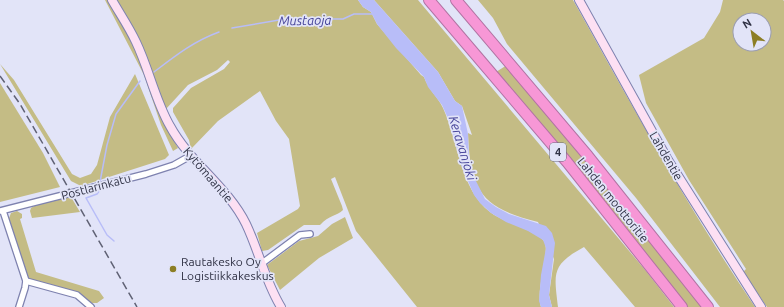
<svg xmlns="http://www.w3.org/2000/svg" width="784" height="307" font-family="Ubuntu,sans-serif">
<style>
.green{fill:#c4bc85;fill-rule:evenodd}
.water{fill:#b8bdf8}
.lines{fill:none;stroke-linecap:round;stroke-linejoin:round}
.stream{stroke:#b8bdf8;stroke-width:1.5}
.street-casing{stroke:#7e82af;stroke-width:8}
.secondary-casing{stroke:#7e82af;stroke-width:10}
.highway-casing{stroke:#b174a3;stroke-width:12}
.street{stroke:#fff;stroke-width:5.5}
.secondary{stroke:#fde0f3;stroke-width:8}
.highway{stroke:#f797d6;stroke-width:10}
.rail{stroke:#5f6174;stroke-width:1.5;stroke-dasharray:8 4;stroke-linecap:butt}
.poi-dot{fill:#8c7e25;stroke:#e2e4f8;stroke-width:1.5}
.labels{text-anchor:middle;stroke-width:3.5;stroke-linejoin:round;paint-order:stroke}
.shield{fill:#e2e4f8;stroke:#65677b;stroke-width:1}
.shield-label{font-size:11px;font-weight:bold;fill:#303245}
.street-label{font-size:12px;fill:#303245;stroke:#e2e4f8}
.poi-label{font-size:12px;fill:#303245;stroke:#e2e4f8;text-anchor:start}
.water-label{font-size:13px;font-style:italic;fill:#47459a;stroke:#e2e4f8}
</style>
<rect width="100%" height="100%" fill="#e2e4f8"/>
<!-- green -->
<g class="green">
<path d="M105,0H109C121,20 133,41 142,63C153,92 162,121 178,148L173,151L161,125L144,75Z"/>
<path d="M117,0H358L363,7L371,12L377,24L421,75L424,77C428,89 438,97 443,108C458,141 460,189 490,212C504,223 535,230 544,241C551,251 535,289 541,307H417L356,231L335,177L331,179L342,206L343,210C337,216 329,215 320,225H304L268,250L262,251L257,233L298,209L300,206L289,139L276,121L260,91L218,121L191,149L189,140L173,112V108L191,88L224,69L230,62L228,60L217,70L188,85L166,109Z"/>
<path d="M374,0H418L646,271L674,307H635L584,247C551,265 554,273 558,307H552L549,295L554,259L538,222C481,208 470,190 468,133L472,135L462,106L455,101L438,72Z"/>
<path d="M478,0H573C631,104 688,208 755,307H720L636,198L507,44L493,18Z"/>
<path d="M723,0H783L784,1V307H767L743,272L746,269L689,180L646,103L639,75L704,38L720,12ZM740,20H764V44H740Z"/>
<path d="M0,64L14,80L72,174L80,178L91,174L97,165L110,117L135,74L169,155L165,159L81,186L71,181Z"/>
<path d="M507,65L703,307H687L496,72Z"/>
<path d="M0,83L43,153L60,187L0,202Z"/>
<path d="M71,197L80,212L32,218L30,211L31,208L36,205Z"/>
<path d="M17,211L22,214V218L20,219L36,272L99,291L104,298L97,303H92L77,294L28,279L8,221L11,213Z"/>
<path d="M345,217L353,238L319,258L280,290L267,265L299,241L318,236L332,224Z"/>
</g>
<!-- water -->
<path class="water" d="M358,0H374L438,72L455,101L462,106L468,134L469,160L474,177L485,199L496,207L509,214L546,226L552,233L555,243L549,295L552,307H541L539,301L541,275L546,248L543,240L528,231L506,222L491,213L480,203L474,195L461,165L451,125L442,105L428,87L424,77L396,48L377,24L371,12L363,7Z"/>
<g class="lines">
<!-- stream -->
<g class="stream">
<path d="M232,28L285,19H343L354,14H374"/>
<path d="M154,72C175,56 194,41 219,32"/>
<path d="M100,182L107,145L116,114L140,81"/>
<path d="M100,190L97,194L86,198L107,235L114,241"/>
</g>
<defs>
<g id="street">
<path d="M0,211L146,174L174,165L190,156"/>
<path d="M3,211L26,281L77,295L91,307"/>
<path d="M261,264L300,235L310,234"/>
<path d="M19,307L25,288L26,281"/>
</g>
<g id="secondary">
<path d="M112,0C120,14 129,27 136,42C149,69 155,100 170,126C190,163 228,187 246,224C259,251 265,281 281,307"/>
<path d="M579,0L668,160L761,307"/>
</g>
<g id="highway">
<path d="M429,0L567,162L682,307"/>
<path d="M456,0L588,156L708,307"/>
</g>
</defs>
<!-- street casing -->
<use href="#street" class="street-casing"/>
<!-- secondary casing -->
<use href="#secondary" class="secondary-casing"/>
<!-- highway casing -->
<use href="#highway" class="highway-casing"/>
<!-- street -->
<use href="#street" class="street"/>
<!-- secondary -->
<use href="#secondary" class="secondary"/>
<!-- highway -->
<use href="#highway" class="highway"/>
<!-- rail -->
<path class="rail" d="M0,76L20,104L137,307"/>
</g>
<!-- markers -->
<circle class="poi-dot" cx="173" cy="269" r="4"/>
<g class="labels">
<!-- shield labels -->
<rect class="shield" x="550" y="143" width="16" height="18" rx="3"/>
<g class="shield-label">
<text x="558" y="156">4</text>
</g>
<!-- street labels -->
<g class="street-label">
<text transform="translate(666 156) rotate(60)" y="4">Lahdentie</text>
<text transform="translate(208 175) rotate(49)" y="4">Kytömaantie</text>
<text transform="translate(96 187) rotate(-15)" y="4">Postlarinkatu</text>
<text transform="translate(613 200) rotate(51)" y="4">Lahden moottoritie</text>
</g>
<!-- poi labels -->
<g class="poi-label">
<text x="181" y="266">Rautakesko Oy<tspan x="181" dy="14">Logistiikkakeskus</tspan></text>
</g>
<!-- water labels -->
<g class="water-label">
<text transform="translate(305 20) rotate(-1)" y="5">Mustaoja</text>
<text transform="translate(463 148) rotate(73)" y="5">Keravanjoki</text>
</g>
</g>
<!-- north arrow -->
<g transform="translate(752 32) rotate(329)"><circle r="19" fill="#e2e4f8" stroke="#9b9db0"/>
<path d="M0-3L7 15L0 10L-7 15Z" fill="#8c7e25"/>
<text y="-6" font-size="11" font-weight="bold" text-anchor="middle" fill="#303245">N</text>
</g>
</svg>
